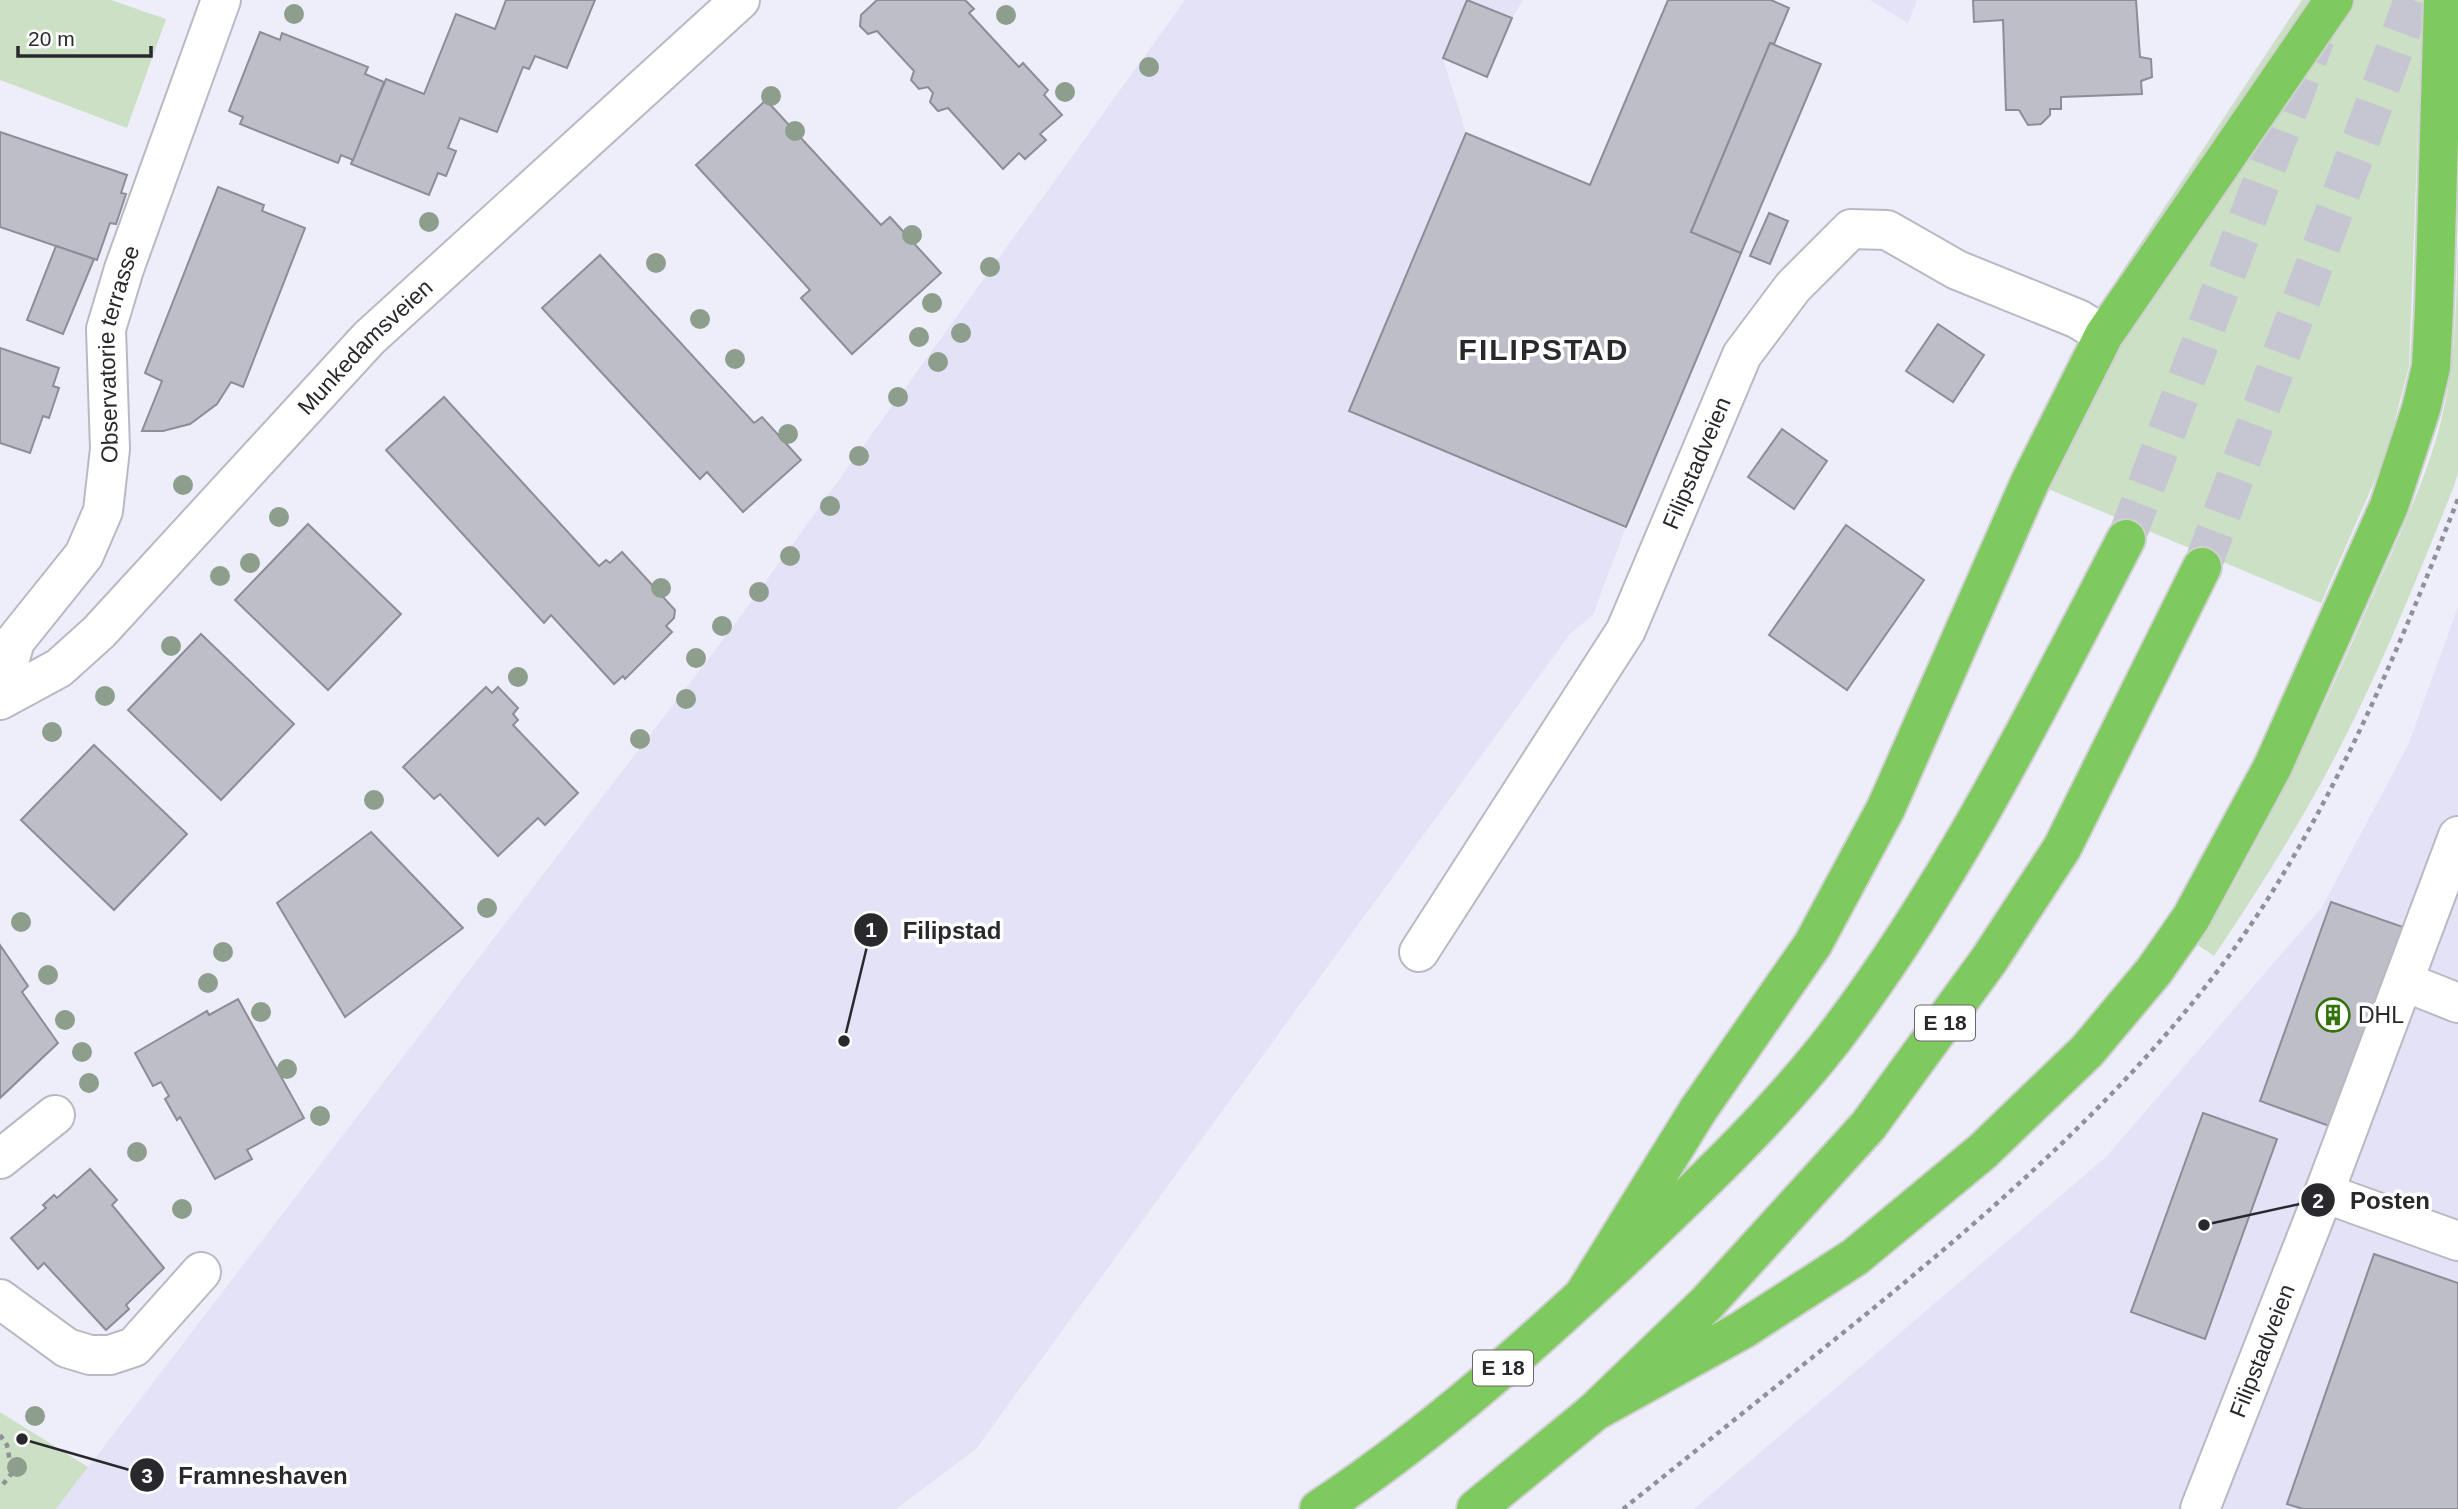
<svg xmlns="http://www.w3.org/2000/svg" width="2458" height="1509" font-family="Helvetica,sans-serif">
<style>
.built{fill:#e3e2f6}
.green{fill:#cce0c6}
.building{fill:#bebec9;stroke:#8d8d98;stroke-width:2}
.lines{fill:none;stroke-linecap:round;stroke-linejoin:round}
.highway-tunnel{stroke:#c6c6d2;stroke-width:38;stroke-dasharray:38 19;stroke-linecap:butt}
.minor-casing{stroke:#b9b9c4;stroke-width:42}
.highway-casing{stroke:#d0d0d1;stroke-width:42}
.path{stroke:#909099;stroke-width:4.5;stroke-dasharray:5 5;stroke-linecap:butt}
.minor{stroke:#fff;stroke-width:38}
.highway{stroke:#7eca5f;stroke-width:38}
.tree{fill:#8d9e8c}
.labels{text-anchor:middle;stroke-width:7;stroke-linejoin:round;paint-order:stroke}
.shield{fill:#fff;stroke:#68686c;stroke-width:2}
.shield-label{font-size:21px;font-weight:bold;fill:#28282d}
.street-label{font-size:23px;fill:#28282d;stroke:#fff}
.poi-label{font-size:23px;fill:#28282d;stroke:#fff;text-anchor:start}
.district-label{font-size:30px;font-weight:bold;letter-spacing:2px;fill:#28282d;stroke:#fff}
.leader{fill:none;stroke:#28282d;stroke-width:2.5}
.callout-dot{fill:#28282d;stroke:#fff;stroke-width:2.5}
.mark-label{font-size:21px;text-anchor:middle;font-weight:bold;fill:#fff}
.callout-label{font-size:24px;text-anchor:middle;font-weight:bold;fill:#28282d;stroke:#fff;stroke-width:7;stroke-linejoin:round;paint-order:stroke}
</style>
<rect width="100%" height="100%" fill="#eeeefb"/>
<!-- built -->
<g class="built">
<path d="M1185,0H1523L1512,18L1443,58L1466,133L1626,527L1593,615L1570,634L976,1449L896,1509H56L732,628Z"/>
<path d="M1870,0H1917L1908,23Z"/>
<path d="M2458,607V1509H1694L2106,1157L2322,907L2408,745Z"/>
</g>
<!-- green -->
<g class="green">
<path d="M0,0H111L166,19L127,128L0,80Z"/>
<path d="M2302,0H2315L2129,269L2120,274Z"/>
<path d="M2347,0H2423L2409,366L2386,455L2321,603L2048,489L2126,330Z"/>
<path d="M2458,242V473L2454,486C2414,586 2373,689 2321,783C2288,843 2252,900 2214,956L2198,945C2264,835 2318,721 2369,604C2395,544 2425,484 2441,421C2456,363 2456,302 2458,242Z"/>
<path d="M0,1412L88,1467L56,1509H0Z"/>
</g>
<!-- building -->
<g class="building">
<path d="M506,0H595L567,68L535,56L529,69L523,67L497,132L460,118L448,148L456,151L446,176L438,173L429,195L351,164L386,79L424,94L456,14L495,29Z"/>
<path d="M877,0H965L974,9L969,13L1019,67L1023,63L1048,90L1044,95L1062,115L1040,134L1046,140L1025,159L1019,153L1003,169L948,108L938,111L930,102L933,93L928,87L919,89L911,80L914,71L877,31L868,34L860,26L861,15Z"/>
<path d="M1467,0L1512,18L1487,77L1443,58Z"/>
<path d="M1668,0H1771L1789,8L1774,44L1770,43L1691,232L1741,253L1626,527L1349,411L1466,133L1590,185Z"/>
<path d="M1973,0H2136L2140,57L2151,59L2152,77L2141,81L2142,94L2061,97V109H2050V115L2041,124L2028,125L2019,110H2006L2003,20L1974,22Z"/>
<path d="M260,32L280,40L282,33L368,67L365,74L384,82L353,160L341,155L338,163L240,124L243,117L229,111Z"/>
<path d="M1770,43L1821,64L1741,253L1691,232Z"/>
<path d="M766,100L881,225L890,217L941,273L852,354L801,298L810,290L696,165Z"/>
<path d="M0,132L127,175L121,193L126,194L116,224L110,223L97,260L0,227Z"/>
<path d="M218,187L264,205L262,211L305,228L243,387L231,382L217,404L190,424L163,431H142L162,381L145,373Z"/>
<path d="M1769,213L1788,221L1770,264L1750,256Z"/>
<path d="M56,246L94,259L63,334L27,320Z"/>
<path d="M600,255L754,423L762,417L801,460L743,512L707,472L700,479L542,308Z"/>
<path d="M1938,324L1984,355L1953,402L1906,371Z"/>
<path d="M0,348L59,368L53,386L59,388L49,418L43,416L30,453L0,443Z"/>
<path d="M444,397L599,566L606,560L610,563L622,552L675,610L674,618L666,626L672,632L625,679L623,676L614,684L551,615L544,623L386,450Z"/>
<path d="M1782,429L1827,461L1794,509L1748,477Z"/>
<path d="M308,524L401,614L328,690L235,600Z"/>
<path d="M1846,525L1924,580L1847,690L1769,635Z"/>
<path d="M201,634L294,724L221,800L128,710Z"/>
<path d="M486,687L492,693L498,687L518,708L513,714L518,720L513,725L578,793L545,825L538,818L498,856L440,794L434,799L403,767Z"/>
<path d="M94,745L187,834L114,910L21,820Z"/>
<path d="M371,832L463,928L345,1017L277,903Z"/>
<path d="M2331,902L2406,928L2335,1128L2260,1101Z"/>
<path d="M0,945L28,986L22,992L58,1043L0,1098Z"/>
<path d="M238,999L304,1118L247,1150L252,1159L215,1179L180,1117L177,1120L165,1099L169,1096L161,1082L153,1086L135,1053L207,1011L209,1015Z"/>
<path d="M2203,1113L2277,1139L2205,1339L2131,1312Z"/>
<path d="M90,1169L117,1200L112,1205L164,1268L126,1305L129,1309L106,1330L44,1263L38,1269L11,1238L46,1208L43,1205L54,1195L57,1198Z"/>
<path d="M2374,1254L2458,1283V1509H2303L2287,1504Z"/>
</g>
<g class="lines">
<!-- highway-tunnel -->
<g class="highway-tunnel">
<path d="M2126,539L2316,38"/>
<path d="M2202,567L2413,0"/>
</g>
<defs>
<g id="minor">
<path id="s1" d="M0,695L15,641L84,555L103,511L110,449L106,329L124,269L221,0"/>
<path id="s2" d="M0,700L59,668L99,632L369,338L740,0"/>
<path id="s3" d="M1419,952L1626,630L1742,355L1793,287L1851,229L1887,230L1957,270L2078,319L2104,335"/>
<path d="M2405,982L2458,1003"/>
<path d="M0,1159L55,1115"/>
<path d="M2324,1193L2458,1241"/>
<path d="M0,1299L67,1348L90,1355H110L134,1347L201,1272"/>
<path id="s4" d="M2200,1509L2324,1193L2458,836"/>
</g>
<g id="highway">
<path d="M1583,1296L1698,1110L1813,944L1886,808L2030,482L2104,335L2334,0"/>
<path d="M1594,1412L1742,1330L1855,1257L1983,1151L2087,1051L2154,971L2191,918L2273,766L2389,506L2421,409L2431,367L2434,308L2443,0"/>
<path d="M1319,1509C1430,1436 1529,1347 1626,1256C1699,1186 1772,1118 1834,1038C1951,884 2037,710 2126,539"/>
<path d="M1476,1509L1594,1412L1707,1303L1868,1126L1989,960L2062,848L2202,567"/>
</g>
</defs>
<!-- minor casing -->
<use href="#minor" class="minor-casing"/>
<!-- highway casing -->
<use href="#highway" class="highway-casing"/>
<!-- path -->
<g class="path">
<path d="M0,1435L7,1445L12,1473L0,1488"/>
<path d="M1623,1509C1703,1445 1784,1380 1864,1316C2020,1188 2177,1051 2282,876C2354,757 2407,628 2458,499"/>
</g>
<!-- minor -->
<use href="#minor" class="minor"/>
<!-- highway -->
<use href="#highway" class="highway"/>
</g>
<!-- trees -->
<g class="tree">
<circle cx="294" cy="14" r="10"/>
<circle cx="1006" cy="15" r="10"/>
<circle cx="1149" cy="67" r="10"/>
<circle cx="1065" cy="92" r="10"/>
<circle cx="771" cy="96" r="10"/>
<circle cx="795" cy="131" r="10"/>
<circle cx="429" cy="222" r="10"/>
<circle cx="912" cy="235" r="10"/>
<circle cx="656" cy="263" r="10"/>
<circle cx="990" cy="267" r="10"/>
<circle cx="932" cy="303" r="10"/>
<circle cx="700" cy="319" r="10"/>
<circle cx="961" cy="333" r="10"/>
<circle cx="919" cy="337" r="10"/>
<circle cx="735" cy="359" r="10"/>
<circle cx="938" cy="362" r="10"/>
<circle cx="898" cy="397" r="10"/>
<circle cx="788" cy="434" r="10"/>
<circle cx="859" cy="456" r="10"/>
<circle cx="183" cy="485" r="10"/>
<circle cx="830" cy="506" r="10"/>
<circle cx="279" cy="517" r="10"/>
<circle cx="790" cy="556" r="10"/>
<circle cx="250" cy="563" r="10"/>
<circle cx="220" cy="576" r="10"/>
<circle cx="661" cy="588" r="10"/>
<circle cx="759" cy="592" r="10"/>
<circle cx="722" cy="626" r="10"/>
<circle cx="171" cy="646" r="10"/>
<circle cx="696" cy="658" r="10"/>
<circle cx="518" cy="677" r="10"/>
<circle cx="105" cy="696" r="10"/>
<circle cx="686" cy="699" r="10"/>
<circle cx="52" cy="732" r="10"/>
<circle cx="640" cy="739" r="10"/>
<circle cx="374" cy="800" r="10"/>
<circle cx="487" cy="908" r="10"/>
<circle cx="21" cy="922" r="10"/>
<circle cx="223" cy="952" r="10"/>
<circle cx="48" cy="975" r="10"/>
<circle cx="208" cy="983" r="10"/>
<circle cx="261" cy="1012" r="10"/>
<circle cx="65" cy="1020" r="10"/>
<circle cx="82" cy="1052" r="10"/>
<circle cx="287" cy="1069" r="10"/>
<circle cx="89" cy="1083" r="10"/>
<circle cx="320" cy="1116" r="10"/>
<circle cx="137" cy="1152" r="10"/>
<circle cx="182" cy="1209" r="10"/>
<circle cx="35" cy="1416" r="10"/>
<circle cx="17" cy="1467" r="10"/>
</g>
<!-- icons -->
<defs>
<symbol id="building-ring" viewBox="-11 -11 22 22"><circle r="9.5" fill="#fff" stroke="#31720b" stroke-width="1.5"/><path d="M-4-6H4V6H1V3H-1V6H-4ZM-2.5-4.3h1.7v1.8h-1.7ZM.8-4.3h1.7v1.8H.8ZM-2.5-1h1.7V.8h-1.7ZM.8-1h1.7V.8H.8Z" fill="#31720b"/></symbol>
</defs>
<g fill-rule="evenodd">
<use href="#building-ring" x="2314" y="996" width="38" height="38"/>
</g>
<g class="labels">
<!-- shield labels -->
<g class="shield">
<rect x="1915" y="1005.5" width="60" height="35" rx="5"/>
<rect x="1473" y="1350.5" width="60" height="35" rx="5"/>
</g>
<g class="shield-label">
<text x="1945" y="1030">E 18</text>
<text x="1503" y="1375">E 18</text>
</g>
<!-- street labels -->
<g class="street-label">
<text dy="8" stroke="none"><textPath href="#s2" startOffset="511">Munkedamsveien</textPath></text>
<text dy="8" stroke="none"><textPath href="#s1" startOffset="373">Observatorie terrasse</textPath></text>
<text dy="8" stroke="none"><textPath href="#s3" startOffset="564">Filipstadveien</textPath></text>
<text dy="8" stroke="none"><textPath href="#s4" startOffset="170">Filipstadveien</textPath></text>
</g>
<!-- poi labels -->
<g class="poi-label">
<text x="2358" y="1023">DHL</text>
</g>
<!-- district labels -->
<g class="district-label">
<text x="1544" y="360">FILIPSTAD</text>
</g>
</g>
<!-- callouts -->
<path class="leader" d="M844 1041L871 930M2204 1225L2318 1200M22 1439L147 1475"/>
<g class="callout-dot">
<circle cx="844" cy="1041" r="7"/>
<circle cx="2204" cy="1225" r="7"/>
<circle cx="22" cy="1439" r="7"/>
<circle cx="871" cy="930" r="18"/>
<circle cx="2318" cy="1200" r="18"/>
<circle cx="147" cy="1475" r="18"/>
</g>
<g class="mark-label">
<text x="871" y="937">1</text>
<text x="2318" y="1208">2</text>
<text x="147" y="1483">3</text>
</g>
<g class="callout-label">
<text x="952" y="939">Filipstad</text>
<text x="2390" y="1209">Posten</text>
<text x="263" y="1484">Framneshaven</text>
</g>
<!-- scale -->
<path d="M18 46v10h133v-10" fill="none" stroke="#28282d" stroke-width="3.5"/>
<text x="28" y="46" font-size="21" fill="#28282d" stroke="#ffffff" stroke-width="5" paint-order="stroke">20 m</text>
</svg>
